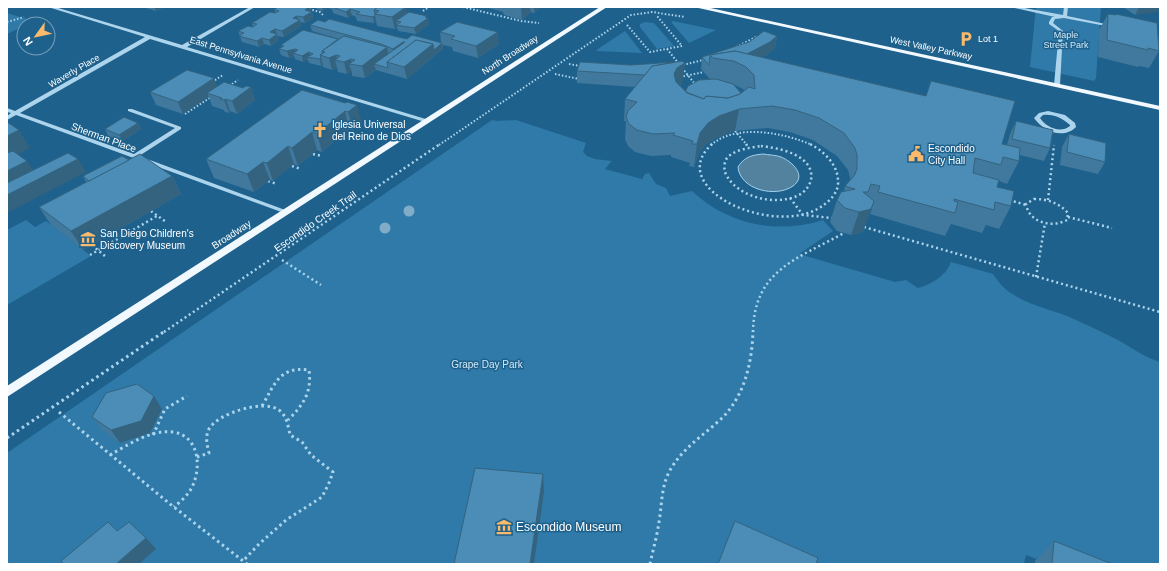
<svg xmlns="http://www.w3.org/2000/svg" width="1167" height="571" font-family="Arial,sans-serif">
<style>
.green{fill:#2f7aa8}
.water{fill:#53829f;stroke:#9fd1ee}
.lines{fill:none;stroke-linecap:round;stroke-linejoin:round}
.path-far2{stroke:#acd4ec;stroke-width:2;stroke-dasharray:1.5 2;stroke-linecap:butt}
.path-far1{stroke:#acd4ec;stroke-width:2.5;stroke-dasharray:2 3;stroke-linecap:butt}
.path{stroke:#acd4ec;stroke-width:3;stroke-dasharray:2.5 3.5;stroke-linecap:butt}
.minor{fill:#acd4ec;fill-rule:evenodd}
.major{fill:#f1f9ff;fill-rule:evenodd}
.tree{fill:#80acc8}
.wall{fill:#40799d;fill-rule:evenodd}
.shaded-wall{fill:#34637f}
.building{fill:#4b8db6;stroke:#34637f}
.labels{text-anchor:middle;stroke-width:3;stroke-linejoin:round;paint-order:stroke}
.far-park-label{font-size:9px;fill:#d1eaf9;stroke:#1e618c}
.far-poi-label{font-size:9px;fill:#fff;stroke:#1e618c;text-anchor:start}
.far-street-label{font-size:9px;fill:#fff;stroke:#1e618c}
.poi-label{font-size:10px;fill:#fff;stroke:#1e618c;text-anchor:start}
.street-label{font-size:10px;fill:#fff;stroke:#1e618c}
.park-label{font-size:10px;fill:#d1eaf9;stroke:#1e618c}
.near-poi-label{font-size:12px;fill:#fff;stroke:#1e618c;text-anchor:start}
</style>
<rect width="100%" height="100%" fill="#1e618c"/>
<!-- green -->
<g class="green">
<path d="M1036,7H1101L1096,78L1094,81L1030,67Z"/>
<path d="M7,13L33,21L24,24V26L7,34Z"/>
<path d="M673,21L716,30L689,43L671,22Z"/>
<path d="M645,22L654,23L674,46L657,49L640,27V24Z"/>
<path d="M625,31L642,53L596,51L598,49Z"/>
<path d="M492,120L497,121L516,120L586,143L583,152L587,156L595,159L612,161L605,169L642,179L645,174L649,173L656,184L666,188L670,196L692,191C727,224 776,235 823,220L833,231L799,254L895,282L906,280L918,288C932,284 946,276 951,262L993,274C999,283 1005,290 1014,295C1033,307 1055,310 1074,319C1088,326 1103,332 1116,339C1131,347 1144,357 1160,362V564H1050L1026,555L1024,564H7V453Z"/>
<path d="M26,220L35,227L46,221L91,256L7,305V230Z"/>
</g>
<!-- water -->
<path class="water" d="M763,154C769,155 776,155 781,157C793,162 807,176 793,186C776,198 740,190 738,167C744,157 752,155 763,154Z"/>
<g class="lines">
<!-- path-far2 -->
<g class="path-far2">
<path d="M463,7L521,21L539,23"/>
<path d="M309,9L320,12L324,16"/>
<path d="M423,11L429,7"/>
<path d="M7,22L24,17"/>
<path d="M627,25L650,52L682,46L657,16"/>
<path d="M736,47L756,37"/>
<path d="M667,49L679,64"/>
<path d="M569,64L580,66"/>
<path d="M683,65L703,60"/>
<path d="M682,68L695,84"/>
<path d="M555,74L579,79"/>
<path d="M680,77L704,72"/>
<path d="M212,82L223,75"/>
<path d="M229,86L238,80"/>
<path d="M185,114L211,97"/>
<path d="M735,131L747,145"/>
<path d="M439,145L631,15L652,12L685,17"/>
<path d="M711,145C736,123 785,133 812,145"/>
</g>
<!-- path-far1 -->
<g class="path-far1">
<path d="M712,144C662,189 779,241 825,204C832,199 839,190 838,181C838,165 824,151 810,144"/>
<path d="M746,144L748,147"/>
<path d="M761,146C779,148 815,155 811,180C809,187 804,193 797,196C774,206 735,197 725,172C724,168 724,162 727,158C735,149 750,148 761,146Z"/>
<path d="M313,154L322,156"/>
<path d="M292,166L301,169"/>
<path d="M268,181L277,184"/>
<path d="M790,198L803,215L832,218"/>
<path d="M1034,199C1048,199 1059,203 1068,213L1067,220C1052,228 1029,223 1026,204Z"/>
<path d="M1009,200L1026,205"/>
<path d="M1048,200L1054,145"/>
<path d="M151,211L166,222"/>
<path d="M1068,217L1112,228"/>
<path d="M864,227L1160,312"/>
<path d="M92,245L106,257"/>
<path d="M90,255L157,216"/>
<path d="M282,260L321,285"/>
<path d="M1036,277L1045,223"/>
<path d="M164,332L440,144"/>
<path d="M753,332C754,270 797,259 844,233"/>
</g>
<!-- path -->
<g class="path">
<path d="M262,406C275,384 279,366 309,370C312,393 303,405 288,420"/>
<path d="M59,412L170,504L247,564"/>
<path d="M153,435L165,409L187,396"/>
<path d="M7,438L165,331"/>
<path d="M110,455C128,445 151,429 173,432C200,436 202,469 191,489C187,496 180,502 174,507"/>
<path d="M197,457L209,453C207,445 205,437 209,429C218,413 264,399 279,410C287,416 288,426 290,435L302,442L311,455L333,472L329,483L322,497L286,520L259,544L243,561"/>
<path d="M650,564C653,550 657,536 659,522C662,505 661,488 669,472C682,448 703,436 722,418C745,395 752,362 753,331"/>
</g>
<!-- minor -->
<g class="minor">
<path d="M48,7H55L182,45L250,7H255L187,47L429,120L430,121L429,122H425L150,39L20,113L134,154L175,128L128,111V109H132L181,127V129L139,156L288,211L289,212L288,213H284L16,115L7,120V116L11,113L7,112V108L15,111L145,37Z"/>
<path d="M1010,7H1019L1063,15L1064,7H1068L1067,16L1111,25L1113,26L1111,27L1064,18L1055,19L1053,23L1063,31L1060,85L1057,87L1054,85L1059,31L1049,24V22L1052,17H1055Z"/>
<path d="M1048,111L1065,115L1075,123L1076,127C1063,140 1043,131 1034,118L1039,113ZM1043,115C1054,114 1062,118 1070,125V126C1060,134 1046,127 1040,118Z"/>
</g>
<!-- major -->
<g class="major">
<path d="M600,7H607L7,397V386Z"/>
<path d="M694,7H706L1160,106V110Z"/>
</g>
</g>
<!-- trees -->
<g class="tree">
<circle cx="409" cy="211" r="5.5"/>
<circle cx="385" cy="228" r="5.5"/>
</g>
<!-- wall -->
<g class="wall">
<path d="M142,7H164L156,11Z"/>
<path d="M312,7H406L407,13L427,16L429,24L416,34L398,31L397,27L395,29L377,26L376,21L374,23L357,21L356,17L352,15L348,18L333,13L332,9L327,8L323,11Z"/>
<path d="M485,7H547L546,8L541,7L534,13L531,12L522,20L504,15L503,12Z"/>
<path d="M1123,7H1160L1135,15Z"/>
<path d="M274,10L311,12H312L313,18L305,23L300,22L301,26L284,37L277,36L279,40L271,46L264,44L259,47L242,42L238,31L253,27L252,23L275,13Z"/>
<path d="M1108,14L1116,15V14L1159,51L1149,68L1139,66L1138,67L1098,57L1099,30Z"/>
<path d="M310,25L441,43L440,32L499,44L478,58L453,51L452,47L443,45V49L407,79L376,70L365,78L352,76V72L347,74L338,72L337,68L332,70L323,67V65L321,66L309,63L308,60L303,62L295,59L294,56L289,58L281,55L279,49L282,47L281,45L338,39H339L312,31Z"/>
<path d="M777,36L775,48L768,54L762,57L1002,144L1007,145L1010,134L1016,121L1050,148L1044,161L1020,155L1019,161L1007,184L999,181L997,187L1011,206L999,229L986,225L982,233L951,224L945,236L870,214L872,209L871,208L863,232L851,235L837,231L830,222L837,200L844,191L845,186L850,180V178L848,170L837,156L813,140L790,132L768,128L735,131L716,138L705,145L698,155L694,167L689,166L690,163L671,157V155L651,156L635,152L628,146L625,139L626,121H624L625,99L635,87L577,83V71L631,65L682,85L680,86L686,91L710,79L701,69L702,57ZM723,82L731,83L743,89L745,91L741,93Z"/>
<path d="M214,78L217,87L243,88L251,87L255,100L237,114L230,111L229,113L225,112L224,110L212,106L209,97L183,114L156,105L150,92Z"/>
<path d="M345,103L362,123L353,130L349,129L322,152L317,150L298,166L294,164L273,181L270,180L254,192L214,178L206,159Z"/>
<path d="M138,123L141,129L123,141L108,136L105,129Z"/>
<path d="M1069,134L1105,162L1098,174L1060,165L1062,147Z"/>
<path d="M129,160L172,176L181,194L83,250L51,225L39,207L86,182L83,176Z"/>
<path d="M154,396L162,409L150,433L120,443L102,430L92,417Z"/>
<path d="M1054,541L1112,564H1035V561Z"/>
</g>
<!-- shaded-wall -->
<g class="shaded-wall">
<path d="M154,7H164L156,11Z"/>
<path d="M310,7L313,18L305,23L303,17L305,10Z"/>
<path d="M322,7H326L327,8L323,11Z"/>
<path d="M406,7L408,19L401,22L396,21L397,27L395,29L392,17Z"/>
<path d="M521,7H530L531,12L522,20Z"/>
<path d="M534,7H541L534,13Z"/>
<path d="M1139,7H1160V12L1135,15Z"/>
<path d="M350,9L352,15L348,18L346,12Z"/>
<path d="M375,15L376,21L374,23L373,17Z"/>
<path d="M297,16L298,21L300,20L301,26L284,37L282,31L293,18Z"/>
<path d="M427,16V19L428,18L429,24L416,34L414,28Z"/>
<path d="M275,29L279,40L271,46L269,40L270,32Z"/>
<path d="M498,32L499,44L478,58L476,46Z"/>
<path d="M777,36L775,48L768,54L744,66L734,61Z"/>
<path d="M262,38L264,44L259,47L257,41Z"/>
<path d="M403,42L404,48L395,55L393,49Z"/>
<path d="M442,43L443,49L407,79L404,67L433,44Z"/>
<path d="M387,47L390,59L374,64L376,70L365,78L362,66Z"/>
<path d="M295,49L297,54L293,53L294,56L289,58L287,51Z"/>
<path d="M309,52L311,58L307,57L308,60L303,62L302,56Z"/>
<path d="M336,55L338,60H335L337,68L332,70L329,58Z"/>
<path d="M321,58L323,65L321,66L320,59Z"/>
<path d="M351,59L352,64H349L352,72L347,74L344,62Z"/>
<path d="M685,63L682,85L675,90L652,75L677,68Z"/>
<path d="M214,78L219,91L207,93L209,97L183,114L178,102Z"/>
<path d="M251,87L255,100L237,114L232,101Z"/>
<path d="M226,99L230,111L229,113L224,100Z"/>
<path d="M357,105L362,123L353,130L348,112Z"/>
<path d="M739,109L735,131L716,138L705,145L698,155L694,167L697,144L700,133L708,123L719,116Z"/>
<path d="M345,111L349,129L322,152L317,134Z"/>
<path d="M138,123L141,129L123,141L119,135Z"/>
<path d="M19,130L30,148L7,160V136Z"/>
<path d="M312,132L317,150L298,166L292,148Z"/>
<path d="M288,146L294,164L273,181L267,163Z"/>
<path d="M78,159L86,172L7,213V171L27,161L39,179Z"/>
<path d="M263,162L270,180L254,192L247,174Z"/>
<path d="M172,176L181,194L83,250L71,231Z"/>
<path d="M874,201L863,232L851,235L859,212Z"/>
<path d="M154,396L162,409L150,433L120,443L111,430Z"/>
<path d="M543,474L544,491L534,564H530Z"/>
<path d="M146,538L156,549L139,564H116Z"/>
</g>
<!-- building -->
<g class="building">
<path d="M278,7H310L305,10L312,12L303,17L297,16L293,18L300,20L282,31L275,29L270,32L277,34L269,40L262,38L257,41L239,36L244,33L238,31L248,26L253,27L257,24L252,23L270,12L275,13L279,11L274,10Z"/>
<path d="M332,7H378L374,10L375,15L373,17L356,14L360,12L350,9L346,12Z"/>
<path d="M378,7H406L392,17L375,14L379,11L374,10Z"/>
<path d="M409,12L427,16L425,17L428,18L414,28L396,25L401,22L396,21Z"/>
<path d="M1108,14L1116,15V14L1157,23L1159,51L1148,48V50L1107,40Z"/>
<path d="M329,19L398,37L407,39L412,35L442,43L434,50L433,44L416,40L387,62L388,68L374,64L405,42H403L393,49L381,44L310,25L318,20L325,22Z"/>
<path d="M457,22L498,32L476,46L451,39L455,36L440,32Z"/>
<path d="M303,30L338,39L322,51V54L320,55L321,58L320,59L307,57L313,54L309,52L302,56L293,53L298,50L295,49L287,51L279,49L284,46L281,45Z"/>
<path d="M764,31L777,36L770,42L747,54L735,51L710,55L709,65L702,57L749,42Z"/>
<path d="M344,36L387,47L362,66L349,64L355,60L351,59L344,62L335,60L340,56L336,55L329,58L320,55L325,52L322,51Z"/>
<path d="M416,40L433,44L404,67L387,62Z"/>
<path d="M735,51L926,96L931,81L1015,101L1002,144L1020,148L1019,161L1003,157L1001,165L975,158L973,173L999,180L997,187L1014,191L1011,206L995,202L994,210L954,199V201L958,202L955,213L878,192L880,186L871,184L868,192H863L874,201L871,209L859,212L845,208L837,200L841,192L855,189L845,186L854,176L857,169V155L855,148L844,133L819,118L795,110L772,106L739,109L719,116L708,123L700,133L697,144H692L693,141L673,135L675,133L653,134L637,130L629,124L626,117L628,111L637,102L625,99L652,66L682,61L685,63L677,68L674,74L676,82L687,93L704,99L706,96L728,98L740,94L749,87L755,89L754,75L746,67L734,61L713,58L710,55Z"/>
<path d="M580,62L631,65L675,62L652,66L645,75L577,71Z"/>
<path d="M187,70L214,78L178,102L150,92Z"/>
<path d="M716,79L733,84L741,93L740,94L728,98L706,96L704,99L686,92V90L688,86L699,80Z"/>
<path d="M224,82L243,88L246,86L251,87L232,101L226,99L224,100L220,99L222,98L207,93Z"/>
<path d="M302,90L345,103L347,102L357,105L348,112L345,111L317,134L312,132L292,148L288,146L267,163L263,162L247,174L206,159Z"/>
<path d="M124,117L138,123L119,135L105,129Z"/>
<path d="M1016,121L1053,130L1050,148L1012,139Z"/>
<path d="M7,122L19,130L7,136Z"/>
<path d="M1069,134L1106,143L1105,162L1067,152Z"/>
<path d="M13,151L27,161L7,171V153Z"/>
<path d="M68,153L78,159L7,195V183Z"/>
<path d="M140,154L172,176L71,231L39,207Z"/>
<path d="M122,156L129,160L89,181L83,176Z"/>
<path d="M137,384L154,396L141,421L111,430L92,417L106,393Z"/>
<path d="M475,468L543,474L530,564H454Z"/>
<path d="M735,521L818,558L816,564H718Z"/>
<path d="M108,522L117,531L129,522L146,538L116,564H64L61,561Z"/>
<path d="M1054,541L1112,564H1052Z"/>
</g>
<!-- icons -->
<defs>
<symbol id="parking-bare" viewBox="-9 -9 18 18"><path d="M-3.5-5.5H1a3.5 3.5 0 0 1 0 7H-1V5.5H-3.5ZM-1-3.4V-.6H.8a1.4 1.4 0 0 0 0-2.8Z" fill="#fbb96b" stroke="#1e618c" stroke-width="2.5" paint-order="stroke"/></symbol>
<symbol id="church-bare" viewBox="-9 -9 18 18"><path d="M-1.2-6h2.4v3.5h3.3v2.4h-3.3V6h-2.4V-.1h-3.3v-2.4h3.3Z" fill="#fbb96b" stroke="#1e618c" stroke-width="2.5" paint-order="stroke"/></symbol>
<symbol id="civic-bare" viewBox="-9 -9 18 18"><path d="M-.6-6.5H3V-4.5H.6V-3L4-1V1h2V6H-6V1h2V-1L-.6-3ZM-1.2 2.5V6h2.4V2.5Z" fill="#fbb96b" stroke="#1e618c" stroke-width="2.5" paint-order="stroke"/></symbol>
<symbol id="museum-bare" viewBox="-9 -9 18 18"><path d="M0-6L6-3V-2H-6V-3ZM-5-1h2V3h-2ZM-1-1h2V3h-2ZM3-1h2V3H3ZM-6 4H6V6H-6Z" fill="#fbb96b" stroke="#1e618c" stroke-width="2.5" paint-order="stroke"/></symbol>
</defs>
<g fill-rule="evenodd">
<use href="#parking-bare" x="955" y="28" width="22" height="22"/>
<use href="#church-bare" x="309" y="119" width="22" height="22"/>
<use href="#civic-bare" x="905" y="143" width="22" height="22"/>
<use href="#museum-bare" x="77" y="228" width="22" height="22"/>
<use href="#museum-bare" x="493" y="516" width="22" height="22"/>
</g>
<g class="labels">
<!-- far-park labels -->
<g class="far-park-label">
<text x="1066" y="38">Maple<tspan x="1066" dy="10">Street Park</tspan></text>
</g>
<!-- far-poi labels -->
<g class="far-poi-label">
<text x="978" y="42">Lot 1</text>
</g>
<!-- far-street labels -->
<g class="far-street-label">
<text transform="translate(931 48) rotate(12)" y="3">West Valley Parkway</text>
<text transform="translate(241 55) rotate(17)" y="3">East Pennsylvania Avenue</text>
<text transform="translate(510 55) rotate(-33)" y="3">North Broadway</text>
<text transform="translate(74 71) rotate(-30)" y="3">Waverly Place</text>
</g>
<!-- poi labels -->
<g class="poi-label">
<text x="332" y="128">Iglesia Universal<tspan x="332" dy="12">del Reino de Dios</tspan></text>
<text x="928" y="152">Escondido<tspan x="928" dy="12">City Hall</tspan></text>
<text x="100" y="237">San Diego Children's<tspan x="100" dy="12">Discovery Museum</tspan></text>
</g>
<!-- street labels -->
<g class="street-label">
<text transform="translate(104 137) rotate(20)" y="4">Sherman Place</text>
<text transform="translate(315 221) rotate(-35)" y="4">Escondido Creek Trail</text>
<text transform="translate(231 234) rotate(-33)" y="4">Broadway</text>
</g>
<!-- park labels -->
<g class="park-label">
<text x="487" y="368">Grape Day Park</text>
</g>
<!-- near-poi labels -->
<g class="near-poi-label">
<text x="516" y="531">Escondido Museum</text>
</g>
</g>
<!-- border -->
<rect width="1167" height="571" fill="none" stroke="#ffffff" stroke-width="16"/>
<!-- north arrow -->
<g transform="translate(36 36) rotate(237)"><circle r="19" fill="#1e618c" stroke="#78a0ba"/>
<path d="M0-3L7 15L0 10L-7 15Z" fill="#fbb96b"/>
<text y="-6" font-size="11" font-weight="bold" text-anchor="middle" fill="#ffffff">N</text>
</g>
</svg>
